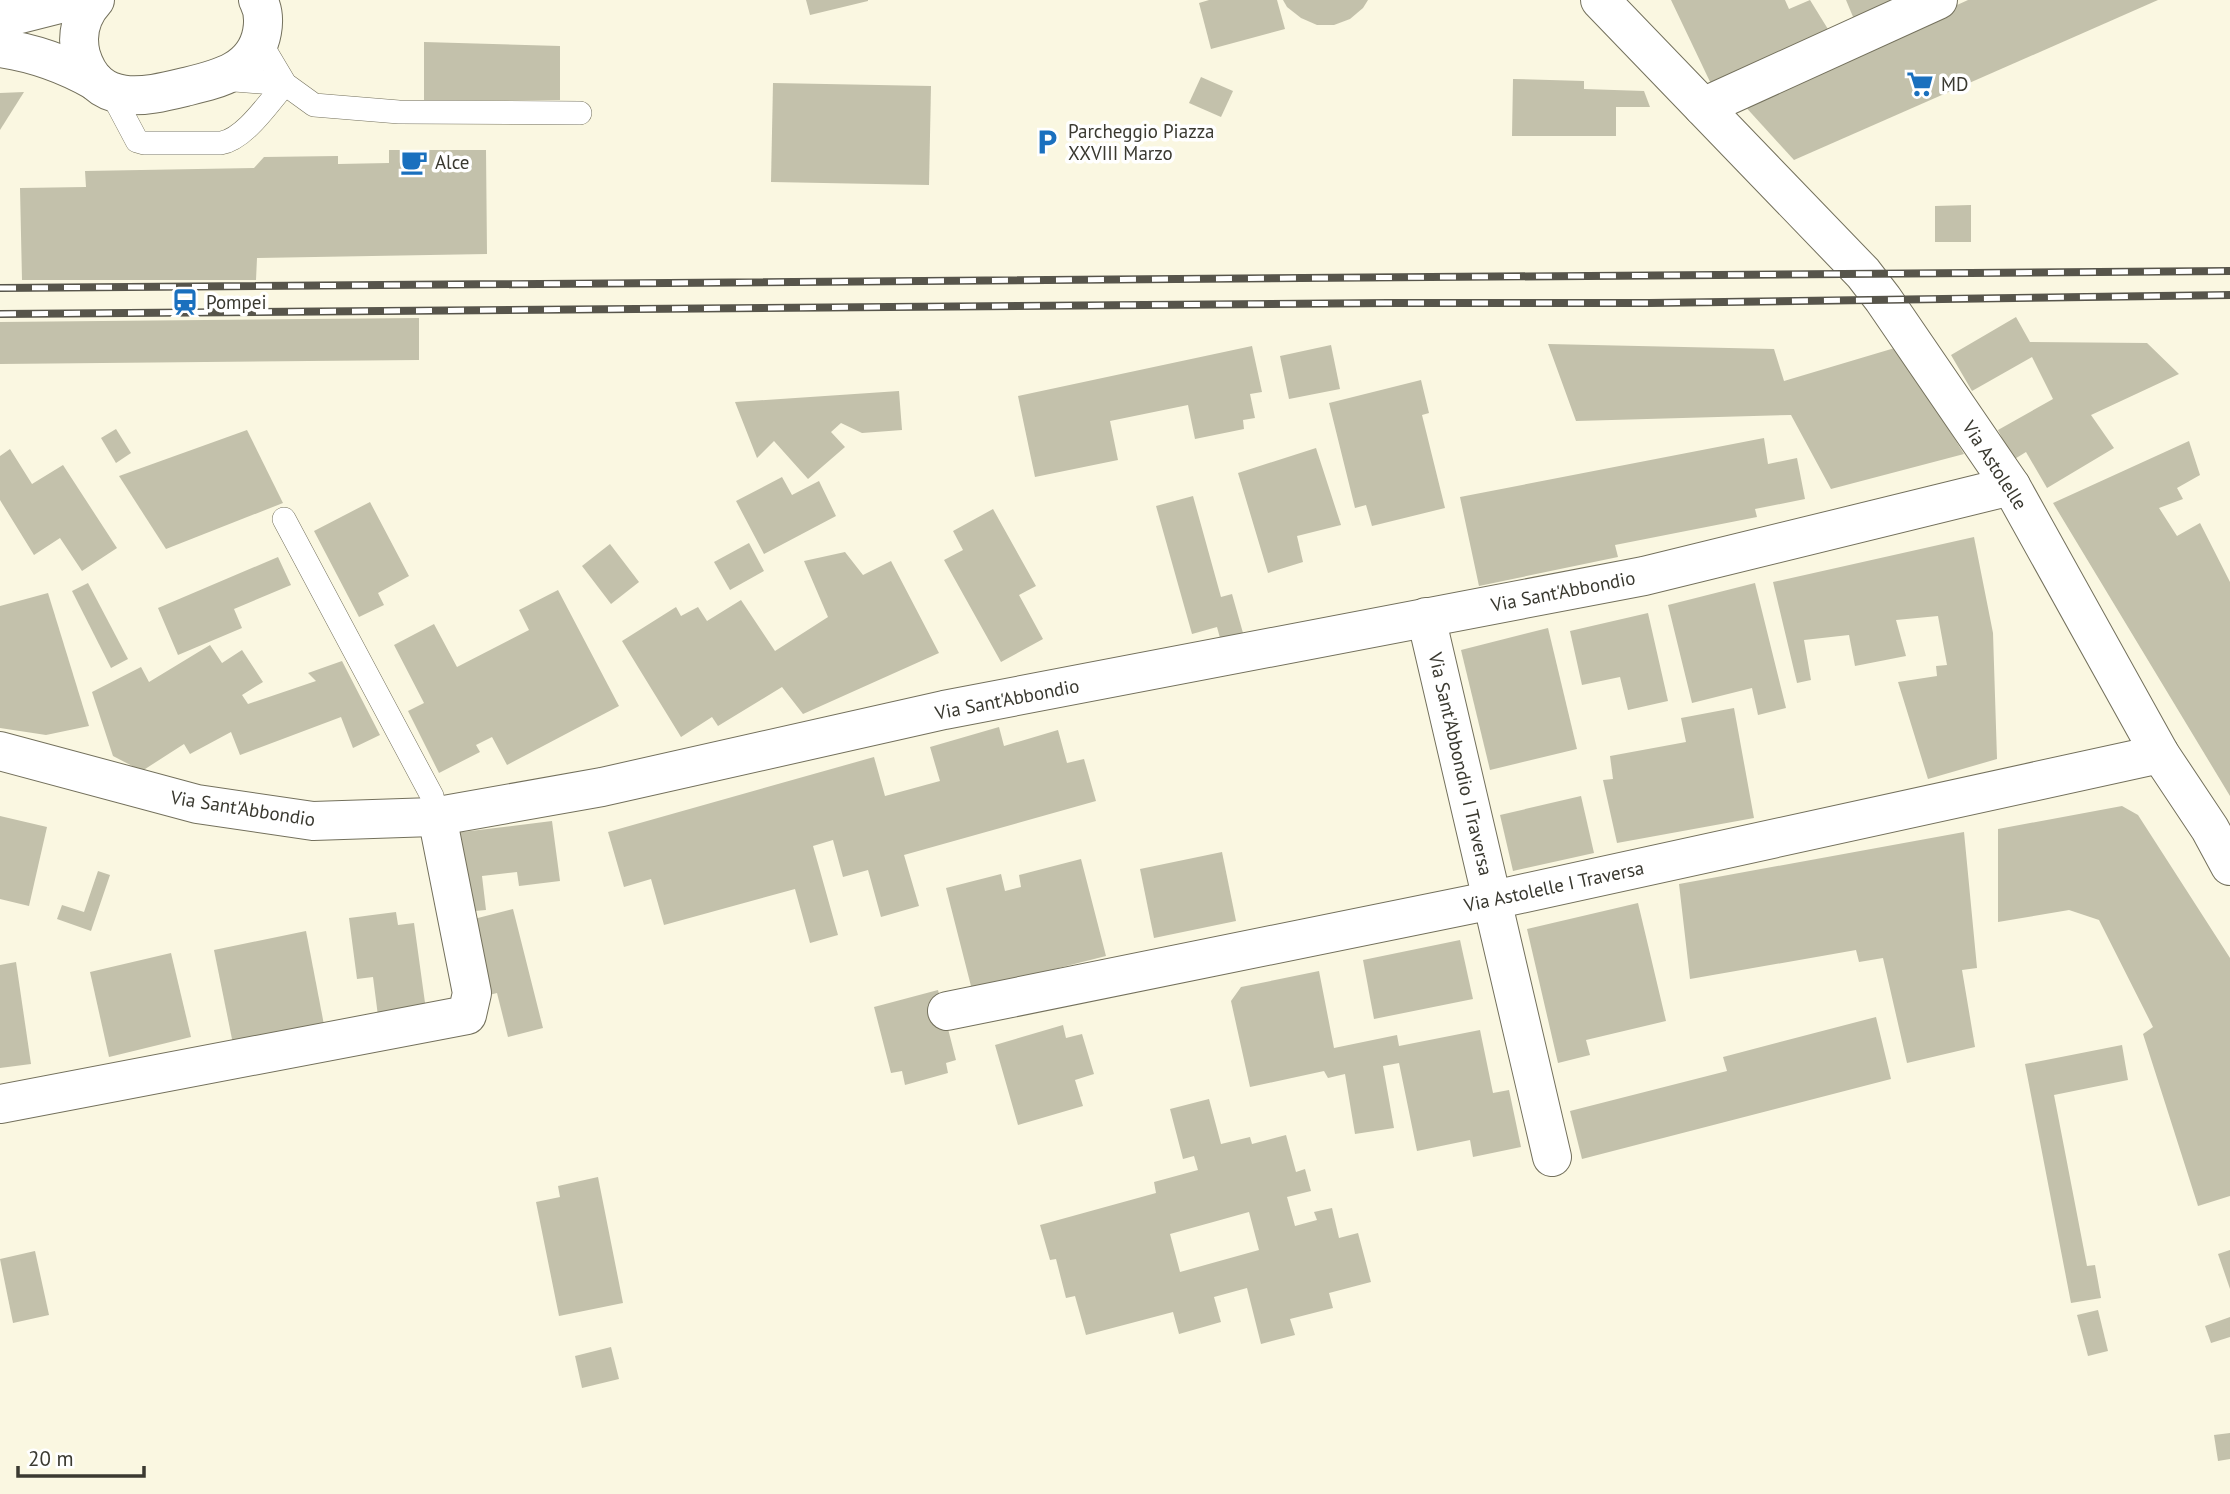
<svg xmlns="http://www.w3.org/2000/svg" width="2230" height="1494" font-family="'PT Sans',sans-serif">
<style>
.building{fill:#c3c1ab;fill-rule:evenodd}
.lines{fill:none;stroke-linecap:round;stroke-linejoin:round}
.lane-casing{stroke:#73705c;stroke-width:24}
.street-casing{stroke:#73705c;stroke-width:40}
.primary-casing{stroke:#73705c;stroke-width:40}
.lane{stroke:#fff;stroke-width:23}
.street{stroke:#fff;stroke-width:38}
.primary{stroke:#fff;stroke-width:38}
.rail-casing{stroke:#57554b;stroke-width:8}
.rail{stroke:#fff;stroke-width:5;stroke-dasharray:16;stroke-linecap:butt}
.labels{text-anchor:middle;stroke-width:7;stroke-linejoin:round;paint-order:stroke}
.poi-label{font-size:19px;fill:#3a3930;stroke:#fff;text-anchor:start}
.street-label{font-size:19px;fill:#3a3930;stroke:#fff}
</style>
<rect width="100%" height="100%" fill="#faf7e1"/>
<!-- building -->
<g class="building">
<path d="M806,0H868V1L810,15Z"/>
<path d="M1209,0H1277L1285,29L1211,49L1199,3Z"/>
<path d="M1283,0H1368L1363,8L1350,19L1334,25H1317L1301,18L1287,7Z"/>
<path d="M1671,0H1785L1789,9L1810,0L1831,34L1713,88Z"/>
<path d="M1846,0H1905L1856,24Z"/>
<path d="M1968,0H2158L1794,160L1742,103Z"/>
<path d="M424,42L560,46V100H424Z"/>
<path d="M1201,77L1233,91L1221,117L1189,103Z"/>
<path d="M1513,79L1584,81V89L1644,91L1650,107H1616V136H1512Z"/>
<path d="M773,83L931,86L929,185L771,182Z"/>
<path d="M24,92L0,130V93Z"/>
<path d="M389,150H486L487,254L257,258L256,280H22L20,188L86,187L85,171L254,168L264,157L338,156V164L389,163Z"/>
<path d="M1971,205V242H1935V206Z"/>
<path d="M2016,317L2030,342L2147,343L2179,374L2091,415L2114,448L2047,488L2026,452L2013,460L1998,430L2053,399L2032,357L1972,391L1951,355Z"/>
<path d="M419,318V360L0,364V322Z"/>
<path d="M1548,344L1774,349L1784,381L1898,347L1964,454L1831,489L1791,415L1576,421Z"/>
<path d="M1331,345L1340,389L1289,399L1280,356Z"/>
<path d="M1252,346L1262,392L1250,394L1255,418L1243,420L1244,429L1195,439L1188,405L1110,421L1118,460L1035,477L1018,396Z"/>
<path d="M1421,380L1429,413L1422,415L1445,508L1372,526L1366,505L1355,508L1329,403Z"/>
<path d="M899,391L902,430L862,433L841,423L831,432L845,447L808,479L774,441L757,458L735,402Z"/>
<path d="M116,429L131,453L116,463L101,438Z"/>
<path d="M247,430L283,503L166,549L119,476Z"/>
<path d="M1764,438L1768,464L1797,458L1805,499L1755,509L1757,517L1615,545L1618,557L1479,586L1460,497Z"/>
<path d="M2189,441L2200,475L2177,488L2183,499L2159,508L2177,536L2200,523L2230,582V796L2053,503Z"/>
<path d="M1316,448L1341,525L1297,536L1303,562L1268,573L1238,473Z"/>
<path d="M10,449L32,484L63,465L117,548L82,571L60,538L34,555L0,500V456Z"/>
<path d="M782,477L792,495L819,481L836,516L764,554L736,501Z"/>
<path d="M1193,496L1221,597L1232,594L1243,633L1220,638L1217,627L1192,634L1156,506Z"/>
<path d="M370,502L409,576L378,593L384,605L359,617L314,531Z"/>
<path d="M993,509L1036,586L1019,595L1043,639L1001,662L944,560L963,550L953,531Z"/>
<path d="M1974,537L1993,633L1997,759L1928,779L1898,682L1937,676L1936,666L1947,665L1938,616L1896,620L1906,656L1855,666L1849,635L1804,640L1811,680L1797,683L1773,582Z"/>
<path d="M749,543L764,571L730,590L714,562Z"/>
<path d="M610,544L639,582L611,604L582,566Z"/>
<path d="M845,552L863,575L891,561L939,653L803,714L782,687L718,726L712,717L681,737L622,641L676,607L681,616L698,607L707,621L741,600L775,651L828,617L804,561Z"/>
<path d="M278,557L291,585L234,609L242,628L178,655L158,608Z"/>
<path d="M88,583L128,659L111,668L72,591Z"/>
<path d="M1755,583L1786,708L1758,715L1752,688L1692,703L1668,605Z"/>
<path d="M558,590L619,706L507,765L492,737L476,745L480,752L439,773L408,711L424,703L394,645L434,624L457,667L529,630L519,610Z"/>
<path d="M48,593L89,726L46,735L0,728V606Z"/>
<path d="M1648,613L1668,701L1628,710L1620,677L1582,685L1570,631Z"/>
<path d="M1548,628L1577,749L1490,770L1461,650Z"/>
<path d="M210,645L222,663L242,650L263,682L242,695L248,704L316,681L308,673L342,661L380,735L353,748L341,717L240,755L231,732L190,754L184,744L142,771L113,756L92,692L141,667L149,682Z"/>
<path d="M1734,708L1754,818L1617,843L1603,780L1613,779L1610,756L1686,742L1681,718Z"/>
<path d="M999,727L1004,746L1058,730L1067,763L1084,759L1096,801L904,855L919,906L881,917L868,870L843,877L833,840L813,846L838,935L810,943L795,889L664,925L651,879L624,887L608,832L874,757L885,796L940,781L930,747Z"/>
<path d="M1581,796L1594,853L1513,871L1500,815Z"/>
<path d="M2122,806L2138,815L2230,958V1196L2198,1206L2143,1034L2153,1027L2099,920L2069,910L1998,922V829Z"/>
<path d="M0,816L47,827L29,906L0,899Z"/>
<path d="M552,821L560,881L519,886L517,872L482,876L486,910L464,912L454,833Z"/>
<path d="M1964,832L1977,968L1962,970L1975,1047L1907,1063L1883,958L1859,962L1856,950L1690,979L1679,884Z"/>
<path d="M1222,852L1236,921L1154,938L1140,869Z"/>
<path d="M1081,859L1106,956L972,990L946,888L1001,874L1005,891L1021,887L1019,875Z"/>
<path d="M98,871L110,875L91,931L57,919L62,905L84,912Z"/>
<path d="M1638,903L1666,1021L1586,1040L1590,1055L1558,1063L1527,929Z"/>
<path d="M513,909L543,1028L508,1037L497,993L489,995L470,920Z"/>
<path d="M396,912L398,925L414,923L426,1010L378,1016L373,977L357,979L349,918Z"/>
<path d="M306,931L325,1030L234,1049L214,950Z"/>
<path d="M1460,940L1473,999L1374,1019L1363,960Z"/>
<path d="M171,953L191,1037L109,1057L90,972Z"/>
<path d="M16,962L31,1064L0,1068V965Z"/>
<path d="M1319,971L1334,1048L1397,1035L1399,1046L1480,1030L1493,1093L1509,1090L1521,1147L1473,1157L1470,1140L1417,1151L1399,1063L1383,1066L1394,1128L1355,1134L1345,1074L1328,1078L1324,1071L1250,1087L1231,1001L1241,987Z"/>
<path d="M938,990L956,1060L946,1063L948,1073L905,1085L902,1071L891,1073L874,1007Z"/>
<path d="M1876,1017L1891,1079L1582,1159L1570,1111L1727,1071L1723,1057Z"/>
<path d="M1063,1025L1066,1038L1082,1034L1094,1074L1075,1080L1083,1106L1018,1125L995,1045Z"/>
<path d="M2122,1045L2128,1080L2054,1095L2087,1266L2095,1265L2101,1298L2071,1303L2025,1064Z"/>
<path d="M1209,1099L1221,1144L1250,1137L1252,1144L1286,1135L1296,1172L1305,1169L1311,1191L1287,1197L1295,1226L1317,1220L1314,1212L1332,1208L1339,1238L1358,1233L1371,1282L1329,1293L1333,1308L1290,1319L1295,1335L1261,1344L1247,1288L1214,1297L1221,1322L1179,1334L1173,1312L1086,1335L1075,1296L1066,1298L1056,1259L1050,1260L1040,1225L1156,1193L1154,1182L1198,1170L1194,1156L1183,1159L1170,1109ZM1249,1212L1259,1250L1180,1272L1170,1234Z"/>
<path d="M598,1177L623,1303L559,1316L536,1202L560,1197L558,1186Z"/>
<path d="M2230,1250V1289L2218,1254Z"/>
<path d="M35,1251L49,1315L13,1323L0,1259Z"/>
<path d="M2098,1310L2108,1351L2088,1356L2077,1315Z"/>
<path d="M2230,1317V1337L2211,1343L2205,1326Z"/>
<path d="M611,1347L619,1379L582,1388L575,1356Z"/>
<path d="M2230,1433V1459L2218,1461L2214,1435Z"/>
</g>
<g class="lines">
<defs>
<g id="lane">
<path d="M260,42L285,84L314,105L399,112L580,113"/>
<path d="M222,79L285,84"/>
<path d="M111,92L137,141L144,143H221C245,139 269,102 285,84"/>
<path d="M284,519L432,796L437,816"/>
</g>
<g id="street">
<path d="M1600,0L1863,273L1883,299L2011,486L2160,754L2210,829L2230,866"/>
<path d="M1703,107L1938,0"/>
<path d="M1426,617L1552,1157"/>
<path d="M0,751L197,804L313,821L433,817L602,787L944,710L1644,576L2011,486"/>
<path d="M947,1011L1493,900L2160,754"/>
<path d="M0,1104L467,1015L472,993L437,816"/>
</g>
<g id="primary">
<path d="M95,0C81,15 76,35 81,55C97,108 144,97 185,87C218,79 255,71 262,32C264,21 263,9 258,0"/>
<path d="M0,19L75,0"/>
<path d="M0,48C35,53 65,64 95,81"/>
</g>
</defs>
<!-- lane casing -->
<use href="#lane" class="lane-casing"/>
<!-- street casing -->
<use href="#street" class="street-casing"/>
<!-- primary casing -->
<use href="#primary" class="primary-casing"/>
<!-- lane -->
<use href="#lane" class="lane"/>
<!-- street -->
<use href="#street" class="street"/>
<!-- primary -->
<use href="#primary" class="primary"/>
<defs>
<g id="rail">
<path d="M0,288L2230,271"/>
<path d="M0,314L1388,303H1649L2230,295"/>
</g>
</defs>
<!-- rail casing -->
<use href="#rail" class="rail-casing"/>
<!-- rail -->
<use href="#rail" class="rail"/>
</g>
<!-- icons -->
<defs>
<symbol id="supermarket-bare" viewBox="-9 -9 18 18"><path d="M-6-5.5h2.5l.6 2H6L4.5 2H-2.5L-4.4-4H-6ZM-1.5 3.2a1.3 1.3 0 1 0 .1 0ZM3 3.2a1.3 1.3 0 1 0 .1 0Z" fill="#1a70be" stroke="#fff" stroke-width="2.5" paint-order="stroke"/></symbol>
<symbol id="parking-bare" viewBox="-9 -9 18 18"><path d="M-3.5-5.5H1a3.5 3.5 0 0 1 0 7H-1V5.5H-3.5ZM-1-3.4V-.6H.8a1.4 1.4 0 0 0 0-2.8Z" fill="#1a70be" stroke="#fff" stroke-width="2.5" paint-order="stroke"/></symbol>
<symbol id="cafe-bare" viewBox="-9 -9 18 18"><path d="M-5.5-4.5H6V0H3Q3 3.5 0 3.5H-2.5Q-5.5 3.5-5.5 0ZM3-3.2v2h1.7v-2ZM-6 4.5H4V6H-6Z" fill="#1a70be" stroke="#fff" stroke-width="2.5" paint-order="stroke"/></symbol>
<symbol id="station-bare" viewBox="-9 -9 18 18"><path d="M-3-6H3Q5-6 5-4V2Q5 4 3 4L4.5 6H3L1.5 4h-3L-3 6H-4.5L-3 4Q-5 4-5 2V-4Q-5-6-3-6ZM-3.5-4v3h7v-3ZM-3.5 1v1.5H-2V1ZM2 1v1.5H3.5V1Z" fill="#1a70be" stroke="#fff" stroke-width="2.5" paint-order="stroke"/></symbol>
</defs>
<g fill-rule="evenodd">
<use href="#supermarket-bare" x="1901" y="65" width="38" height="38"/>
<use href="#parking-bare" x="1028" y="123" width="38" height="38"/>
<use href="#cafe-bare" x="395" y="143" width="38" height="38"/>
<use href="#station-bare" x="166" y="283" width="38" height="38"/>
</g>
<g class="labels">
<!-- poi labels -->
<g class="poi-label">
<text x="1941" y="91">MD</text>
<text x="1068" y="138">Parcheggio Piazza<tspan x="1068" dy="22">XXVIII Marzo</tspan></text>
<text x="435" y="169">Alce</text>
<text x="206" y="309">Pompei</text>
</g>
<!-- street labels -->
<g class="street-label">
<text transform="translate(1995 465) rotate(57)" y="7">Via Astolelle</text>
<text transform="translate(1563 591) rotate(-11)" y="7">Via Sant'Abbondio</text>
<text transform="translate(1007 699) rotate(-11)" y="7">Via Sant'Abbondio</text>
<text transform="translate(1461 764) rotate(77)" y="7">Via Sant'Abbondio I Traversa</text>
<text transform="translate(243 808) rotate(9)" y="7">Via Sant'Abbondio</text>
<text transform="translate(1554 886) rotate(-12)" y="7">Via Astolelle I Traversa</text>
</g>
</g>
<!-- scale -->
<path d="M18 1466v10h126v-10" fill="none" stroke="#3a3930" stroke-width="3.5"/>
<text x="28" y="1466" font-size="21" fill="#3a3930" stroke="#ffffff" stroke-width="5" paint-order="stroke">20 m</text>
</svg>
